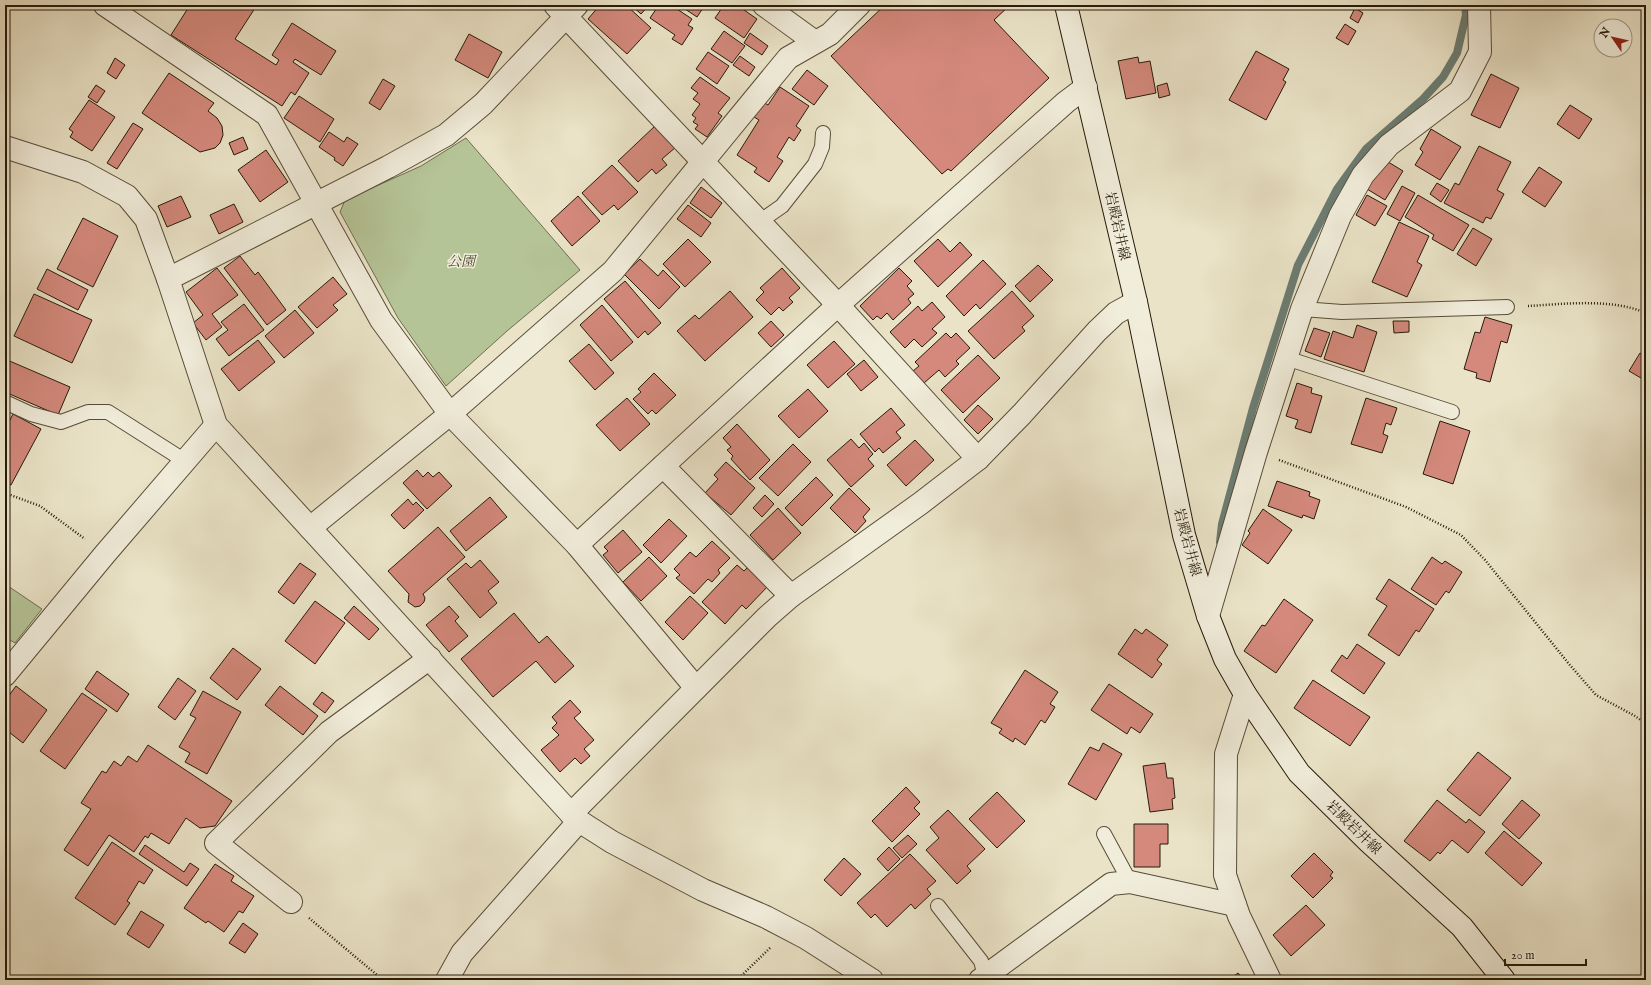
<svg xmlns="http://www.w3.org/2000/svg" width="1651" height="985" font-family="'IM FELL English','Noto Serif JP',serif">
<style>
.green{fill:#b5c497;stroke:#6e6f50}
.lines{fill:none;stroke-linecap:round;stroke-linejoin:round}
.stream{stroke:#6b7c72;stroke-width:8}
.building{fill:#d4897c;stroke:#271a0a}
.service-casing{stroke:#584c39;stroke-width:16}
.minor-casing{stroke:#584c39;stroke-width:24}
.tertiary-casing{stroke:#584c39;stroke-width:24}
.secondary-casing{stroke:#271a0a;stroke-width:24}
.path{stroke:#271a0a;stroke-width:2.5;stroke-dasharray:1 2;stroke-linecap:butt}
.service{stroke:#f1eddb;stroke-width:14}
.minor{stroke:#f1eddb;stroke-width:22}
.tertiary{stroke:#f1eddb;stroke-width:22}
.secondary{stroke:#f1eddb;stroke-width:22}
.labels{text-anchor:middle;stroke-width:3;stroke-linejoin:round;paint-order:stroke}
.street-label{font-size:14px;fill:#271a0a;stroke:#f1eddb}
.park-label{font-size:14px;font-style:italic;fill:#524d34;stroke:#f1eddb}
</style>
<rect width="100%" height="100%" fill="#eae3c7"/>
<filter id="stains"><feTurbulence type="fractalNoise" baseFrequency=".005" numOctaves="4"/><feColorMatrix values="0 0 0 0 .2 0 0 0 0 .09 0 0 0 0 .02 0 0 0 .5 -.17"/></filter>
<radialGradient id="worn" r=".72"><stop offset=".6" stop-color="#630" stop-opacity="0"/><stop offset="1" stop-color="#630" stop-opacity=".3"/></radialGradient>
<!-- green -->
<g class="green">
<path d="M466,138L580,270L507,331L446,386L398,318L340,212L345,200L421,166Z"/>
<path d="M5,584L42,609L15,643L5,637Z"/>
</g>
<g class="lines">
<!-- stream -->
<path class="stream" d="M1220,542L1222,524L1253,408L1298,265L1337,189L1366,149L1423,99L1443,77L1457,53L1466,15L1465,5"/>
</g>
<!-- building -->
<g class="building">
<path d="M190,5H257L235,39L276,65L279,60L272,55L292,23L336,51L321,75L295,59L293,62L309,73L295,95L291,92L282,106L171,35Z"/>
<path d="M600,5H626L651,28L627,54L588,19Z"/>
<path d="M631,5H649L641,14Z"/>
<path d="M659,5H671L692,19L688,25L693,28L682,45L672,39L675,35L650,18Z"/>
<path d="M679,5H705L697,17Z"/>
<path d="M724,5H737L757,19L744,38L715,18Z"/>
<path d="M885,5H1010L994,20L1049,78L951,171L948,169L942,174L831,56Z"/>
<path d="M1355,8L1363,13L1358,23L1350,18Z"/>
<path d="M1345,24L1356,31L1348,45L1336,38Z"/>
<path d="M724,31L745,46L732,63L711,49Z"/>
<path d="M750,33L768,46L762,55L744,43Z"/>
<path d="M469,34L502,52L488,78L455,60Z"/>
<path d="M1256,51L1289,69L1283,80L1286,82L1266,120L1229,100Z"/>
<path d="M708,52L729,66L717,84L696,69Z"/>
<path d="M740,56L755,67L749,76L733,65Z"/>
<path d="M1138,57L1139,63L1150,61L1156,93L1126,99L1118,61Z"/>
<path d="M115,58L125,65L116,79L107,73Z"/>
<path d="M807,70L828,86L814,105L792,89Z"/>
<path d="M169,73L214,103L208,111L217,118L222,126L223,135L220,143L215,148L200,152L142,113Z"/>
<path d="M1491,74L1519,88L1500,128L1471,115Z"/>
<path d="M700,77L730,98L718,113L722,116L707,137L695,129L698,125L693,122L696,118L692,115L700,104L693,99L698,93L691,88Z"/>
<path d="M383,79L395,86L380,110L369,103Z"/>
<path d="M1167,83L1170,95L1159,98L1157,86Z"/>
<path d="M96,85L105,91L97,103L88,97Z"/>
<path d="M780,87L809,106L796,126L801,130L794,141L789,137L777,157L783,161L769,182L754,172L757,168L737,155L759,120L754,117L763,102L768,105Z"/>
<path d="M299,96L334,119L320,142L284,118Z"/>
<path d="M89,100L115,117L92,151L70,137L73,132L69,129Z"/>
<path d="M1570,105L1592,119L1579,139L1557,124Z"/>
<path d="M133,123L143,129L117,169L107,163Z"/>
<path d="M656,125L676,147L662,159L667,165L656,174L652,169L638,182L618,161Z"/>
<path d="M1431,129L1461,147L1440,180L1415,165L1423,152L1420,149Z"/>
<path d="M329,132L344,142L347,137L358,144L343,166L334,160L335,158L319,147Z"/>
<path d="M243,137L248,149L234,155L229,143Z"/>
<path d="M1479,146L1511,162L1497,190L1504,194L1491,219L1486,217L1483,223L1444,203L1455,183L1459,185Z"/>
<path d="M266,150L288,182L260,202L238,170Z"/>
<path d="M1385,160L1403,171L1385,200L1367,189Z"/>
<path d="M612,165L638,192L618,210L614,205L602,215L582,193Z"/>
<path d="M1539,167L1562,182L1545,207L1522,192Z"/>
<path d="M1437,183L1449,190L1441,202L1430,194Z"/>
<path d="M1402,186L1415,193L1400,221L1387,214Z"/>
<path d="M701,187L722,203L711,218L690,203Z"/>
<path d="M1367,195L1387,206L1375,226L1356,215Z"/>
<path d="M1418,195L1469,225L1453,251L1432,239L1434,235L1405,217Z"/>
<path d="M181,196L191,217L167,227L158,206Z"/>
<path d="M578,196L600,221L572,246L551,221Z"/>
<path d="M234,204L243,222L219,234L210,215Z"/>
<path d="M688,205L711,223L701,237L677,219Z"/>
<path d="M83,218L118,236L93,287L57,269Z"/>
<path d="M1399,222L1429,236L1417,262L1422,265L1407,297L1372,282Z"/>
<path d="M1473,228L1492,239L1476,266L1457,254Z"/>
<path d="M688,239L711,262L685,287L663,264Z"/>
<path d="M938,239L950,252L960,242L972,255L938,287L914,261Z"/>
<path d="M240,256L255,275L258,272L286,310L267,325L224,268Z"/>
<path d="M640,259L658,276L663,270L680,287L659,309L624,274Z"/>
<path d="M983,260L1006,284L980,309L976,304L964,316L946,296Z"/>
<path d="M1038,265L1053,280L1030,302L1015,286Z"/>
<path d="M217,268L238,295L212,314L222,327L206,340L193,323L203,315L186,292Z"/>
<path d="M782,268L800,288L789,298L793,302L783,311L779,307L771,315L756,300L764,292L760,288Z"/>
<path d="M899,268L912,281L907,286L914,294L908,299L911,303L893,320L887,313L881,319L877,316L873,320L860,306Z"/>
<path d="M47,269L88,290L78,310L37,289Z"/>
<path d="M333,277L347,294L333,305L338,310L317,328L298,307Z"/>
<path d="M625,281L661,323L648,335L645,331L638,338L604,299Z"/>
<path d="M730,291L753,317L705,361L677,331L695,315L699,319Z"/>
<path d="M1012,291L1034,316L1022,327L1025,331L994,359L968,331Z"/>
<path d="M34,294L92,320L72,363L14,336Z"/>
<path d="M932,302L945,317L932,329L937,333L922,347L914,339L905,348L890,332L918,306L922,311Z"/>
<path d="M244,304L264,330L229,356L216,339L228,330L221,322Z"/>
<path d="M602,305L633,342L611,361L580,325Z"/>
<path d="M295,310L314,333L284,358L265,336Z"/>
<path d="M1485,317L1512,325L1507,343L1501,341L1490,382L1476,378L1477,373L1464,369L1475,332L1480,333Z"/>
<path d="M771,321L784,335L771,347L758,333Z"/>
<path d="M1393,321H1409V332L1394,333Z"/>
<path d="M1357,325L1377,332L1364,372L1324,359L1333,331L1353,338Z"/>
<path d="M1314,328L1330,333L1321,357L1305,351Z"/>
<path d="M946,333L951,338L956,333L970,348L956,361L959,364L945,377L939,370L924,383L913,371L919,366L915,362Z"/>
<path d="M258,340L275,362L239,391L221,369Z"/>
<path d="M834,341L855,364L828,388L807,365Z"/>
<path d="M589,344L614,373L595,390L569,361Z"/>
<path d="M1640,353L1646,357V381L1629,371Z"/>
<path d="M978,355L1000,378L963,413L941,390Z"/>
<path d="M5,359L70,387L58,415L5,392Z"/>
<path d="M864,360L878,377L861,391L847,374Z"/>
<path d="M654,373L676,395L656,414L652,410L648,414L633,399L641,392L638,389Z"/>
<path d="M1297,383L1312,388L1311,393L1322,396L1311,433L1295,428L1298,420L1286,416Z"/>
<path d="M808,389L828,411L799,438L778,416Z"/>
<path d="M627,398L650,424L620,451L596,425Z"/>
<path d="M1366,398L1397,408L1391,425L1386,423L1383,434L1388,436L1382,453L1351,444Z"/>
<path d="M978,405L993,419L978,434L964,420Z"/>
<path d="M891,408L905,425L896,432L901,438L883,453L879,448L875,452L860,434Z"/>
<path d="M13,414L41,429L11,485L5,482V430Z"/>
<path d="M1440,421L1470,431L1453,484L1423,474Z"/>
<path d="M737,424L770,460L750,480L731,459L733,456L727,450L731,447L723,438Z"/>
<path d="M851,439L859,448L864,443L873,454L868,459L874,466L851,487L827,460Z"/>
<path d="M915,440L934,460L906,486L887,465Z"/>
<path d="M793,444L811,462L778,496L759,478Z"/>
<path d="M726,462L755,488L731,515L705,493L718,479L714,475Z"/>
<path d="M417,470L423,477L428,472L433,477L439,472L452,486L427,509L403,483Z"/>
<path d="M816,477L833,495L802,526L785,508Z"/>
<path d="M1277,481L1310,492L1309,496L1320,500L1314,519L1303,515L1302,518L1268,506Z"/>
<path d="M849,488L870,509L863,517L866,521L855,533L830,508Z"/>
<path d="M765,495L774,504L762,517L753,508Z"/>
<path d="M490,497L507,517L466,551L450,531Z"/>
<path d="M408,499L413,505L416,502L424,510L404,529L391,515Z"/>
<path d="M778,508L801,533L773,560L750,535Z"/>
<path d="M1263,509L1292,530L1268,564L1242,545L1250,533L1248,531Z"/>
<path d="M669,519L687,536L661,563L643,545Z"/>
<path d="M438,527L465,557L423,594L425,598L424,602L420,606L415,607L408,602L409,594L388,571Z"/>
<path d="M623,530L642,552L618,573L603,555L608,551L604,547Z"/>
<path d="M712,541L730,558L718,570L720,573L712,582L708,579L694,594L676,578L680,575L674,569L690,552L696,557Z"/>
<path d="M649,557L667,576L641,601L623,582Z"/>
<path d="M1432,557L1442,564L1445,561L1462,572L1449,593L1446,591L1436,605L1411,589Z"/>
<path d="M480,560L499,582L488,591L497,603L480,618L447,579L466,563L471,568Z"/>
<path d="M300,563L316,574L294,604L278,592Z"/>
<path d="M737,565L744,571L750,565L770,584L746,609L742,605L725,624L702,602Z"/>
<path d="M1389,579L1434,609L1419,632L1416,630L1399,656L1368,635L1387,606L1376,599Z"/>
<path d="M690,596L708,613L683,640L665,622Z"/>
<path d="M1284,599L1313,620L1276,673L1244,651L1262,625L1265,626Z"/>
<path d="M315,601L345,623L315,664L285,641Z"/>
<path d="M354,606L379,629L369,640L344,618Z"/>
<path d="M449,606L459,617L455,621L468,636L449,652L426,625Z"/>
<path d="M514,613L539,643L547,636L574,666L555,683L536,661L493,697L461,659Z"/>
<path d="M1135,629L1142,634L1146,629L1168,645L1157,660L1162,664L1152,678L1118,654Z"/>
<path d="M1357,644L1385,663L1364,694L1331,671L1342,655L1347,659Z"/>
<path d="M233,648L261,669L237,700L210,678Z"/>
<path d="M1025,670L1058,692L1050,704L1055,707L1045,723L1041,720L1025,745L1015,738L1013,742L999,733L1002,729L991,723Z"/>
<path d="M97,671L129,694L117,712L85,689Z"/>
<path d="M178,678L196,691L175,720L158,707Z"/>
<path d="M1313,680L1370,717L1350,746L1294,708Z"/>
<path d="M1109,684L1153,714L1140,733L1131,727L1127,734L1091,710Z"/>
<path d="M16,686L47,710L23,743L5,729V701Z"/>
<path d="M280,686L318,716L303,735L265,705Z"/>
<path d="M203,691L241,712L207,774L185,762L190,753L179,747L196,718L190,715Z"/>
<path d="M322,692L334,701L325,713L313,704Z"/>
<path d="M82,693L107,710L65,769L40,751Z"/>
<path d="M570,700L581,712L574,718L594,740L584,749L590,756L581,764L575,758L560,772L541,750L559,735L552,728L557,723L552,717Z"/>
<path d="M1103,743L1122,754L1096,800L1068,784L1090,747L1099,751Z"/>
<path d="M148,745L232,801L215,826L200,828L186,818L169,844L151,833L148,838L145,836L134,852L109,835L88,866L64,850L91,809L81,803L102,771L106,773L114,761L121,766L128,756L137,762Z"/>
<path d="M1478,752L1511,778L1480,816L1447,790Z"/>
<path d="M1165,763L1167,778H1173L1175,798L1172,799L1173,809L1150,812L1143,766Z"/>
<path d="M906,787L920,802L914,808L920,814L892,842L872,821Z"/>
<path d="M997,792L1025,821L997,848L969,819Z"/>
<path d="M1437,800L1466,823L1469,819L1485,832L1468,853L1452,840L1440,854L1438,852L1430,861L1404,841Z"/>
<path d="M1522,800L1540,815L1519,839L1502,824Z"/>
<path d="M948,810L985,849L967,866L971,871L957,884L926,850L939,838L930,827Z"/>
<path d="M1134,824H1168V844H1160V867H1134Z"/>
<path d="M1504,831L1542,863L1522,886L1485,853Z"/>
<path d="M908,835L917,844L902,858L893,848Z"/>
<path d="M112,842L153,870L144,884L139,881L127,901L130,903L115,925L75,898Z"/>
<path d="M145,845L184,872L190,863L199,869L187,886L139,854Z"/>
<path d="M889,847L900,859L888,871L877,859Z"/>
<path d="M1314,853L1333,872L1330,876L1333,878L1313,898L1291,876Z"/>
<path d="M910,854L936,881L927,889L931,894L915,909L911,904L887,927L875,914L871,918L857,903Z"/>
<path d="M844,858L861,874L841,896L824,880Z"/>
<path d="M215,864L234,876L231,881L254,896L243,913L239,911L224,932L208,921L206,923L184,908Z"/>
<path d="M1306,905L1325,925L1291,956L1273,935Z"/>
<path d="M141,911L164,925L149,948L127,934Z"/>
<path d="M243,923L258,934L245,953L229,943Z"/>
<path d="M1238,973L1244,980H1229Z"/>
</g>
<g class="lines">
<defs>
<g id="service">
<path d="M759,222L782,206L815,164L822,147L823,133"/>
<path d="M1302,309L1342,312L1507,307"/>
<path d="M1286,358L1452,412"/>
<path d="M5,402L31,414L61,422L88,412H108L185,461"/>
<path d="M1104,834L1130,882"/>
<path d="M938,906L981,961L985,976"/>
</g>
<g id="minor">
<path d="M105,5L267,115L381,320L450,414L577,545L696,688"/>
<path d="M555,5L838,305L978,459"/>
<path d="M764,5L815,42"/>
<path d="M168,279L388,167L446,135L483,104L577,5"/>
<path d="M663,466L791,596"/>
<path d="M310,528L450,414L613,271L788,58L830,34L859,5"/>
<path d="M577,545L838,305L1066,102L1086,87"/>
<path d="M1208,616L1256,452L1302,309L1340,216L1363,175L1389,145L1460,91L1480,52L1479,5"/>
<path d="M1245,694L1226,754L1225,875L1239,916L1270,980"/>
<path d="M571,814L767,617L791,596L921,503L978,459L1022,414L1097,331L1116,313L1136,302"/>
<path d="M291,902L216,843L329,732L430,658"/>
<path d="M447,980L462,953L579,821"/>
<path d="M980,980L1111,884L1130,882L1235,905"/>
</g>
<g id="tertiary">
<path d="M5,147L83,172L127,196L146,219L168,279L216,425L571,814L579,821L612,842L703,890L766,917L806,938L872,980"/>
<path d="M5,675L105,554L216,425"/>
</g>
<path id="secondary" d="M1066,5L1136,302L1184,535L1208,616L1225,659L1245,694L1299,773L1369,842L1462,927L1504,980"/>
</defs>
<!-- service casing -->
<use href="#service" class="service-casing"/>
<!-- minor casing -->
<use href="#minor" class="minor-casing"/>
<!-- tertiary casing -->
<use href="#tertiary" class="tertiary-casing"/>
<!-- secondary casing -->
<use href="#secondary" class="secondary-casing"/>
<!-- path -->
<g class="path">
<path d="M1528,306C1565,304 1611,298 1646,313"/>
<path d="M1279,460L1406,507L1461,535L1485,560L1569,664L1596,695L1635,716L1646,724"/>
<path d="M5,493L40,506L85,539"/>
<path d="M309,918L383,980"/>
<path d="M737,980L771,947"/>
</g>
<!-- service -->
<use href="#service" class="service"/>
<!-- minor -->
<use href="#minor" class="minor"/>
<!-- tertiary -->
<use href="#tertiary" class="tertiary"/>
<!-- secondary -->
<use href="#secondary" class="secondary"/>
</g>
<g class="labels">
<!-- street labels -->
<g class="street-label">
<text transform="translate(1118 226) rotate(77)" y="5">岩殿岩井線</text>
<text transform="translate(1188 542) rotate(75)" y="5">岩殿岩井線</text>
<text transform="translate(1354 827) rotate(44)" y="5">岩殿岩井線</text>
</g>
<!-- park labels -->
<g class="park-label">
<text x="461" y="266">公園</text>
</g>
</g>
<!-- margin -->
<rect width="1651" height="985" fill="none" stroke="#eae3c7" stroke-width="20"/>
<rect x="6" y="6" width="1639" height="973" fill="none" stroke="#271a0a" stroke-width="2"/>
<rect x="10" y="10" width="1631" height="965" fill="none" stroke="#271a0a"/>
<!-- north arrow -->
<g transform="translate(1613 38) rotate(304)"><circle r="19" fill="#f1eddb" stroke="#a09987"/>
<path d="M0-3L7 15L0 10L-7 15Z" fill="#8f2418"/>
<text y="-6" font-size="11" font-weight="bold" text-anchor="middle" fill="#271a0a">N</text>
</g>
<!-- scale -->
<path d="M1505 959v6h81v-6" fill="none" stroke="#271a0a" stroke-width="2"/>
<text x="1511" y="959" font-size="12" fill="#271a0a" stroke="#f1eddb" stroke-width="3" paint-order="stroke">20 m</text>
<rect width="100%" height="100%" filter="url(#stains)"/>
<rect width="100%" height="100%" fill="url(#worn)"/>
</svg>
